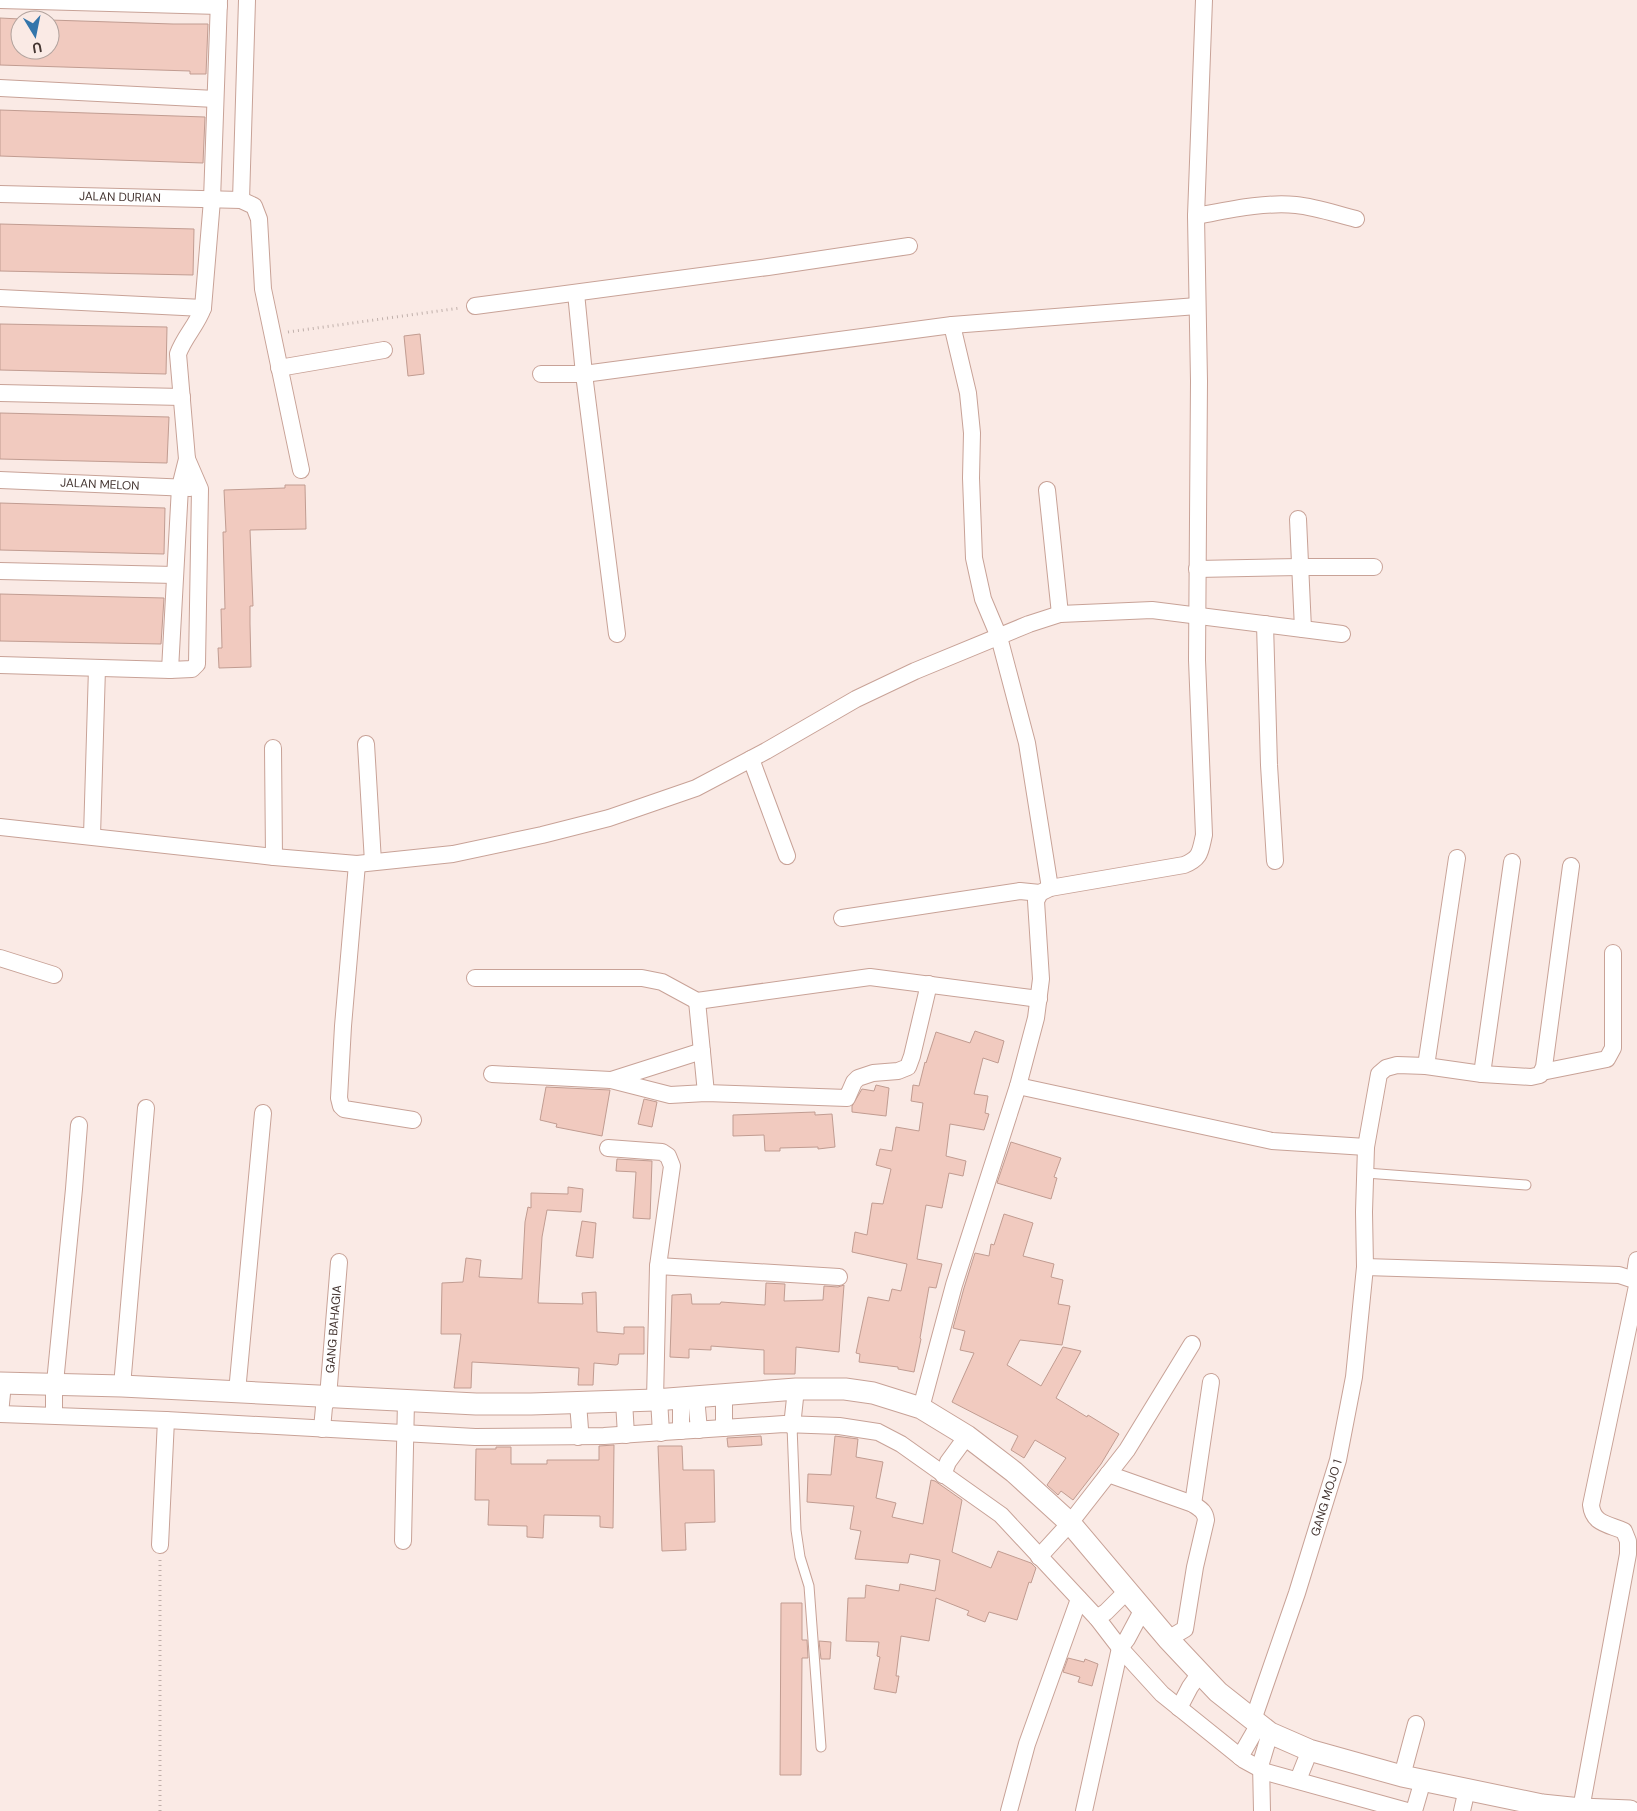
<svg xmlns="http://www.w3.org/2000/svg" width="1637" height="1811" font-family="'DM Sans',sans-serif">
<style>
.building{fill:#f1cabf;stroke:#c19c91}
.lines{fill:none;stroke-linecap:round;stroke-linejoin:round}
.service-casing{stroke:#c8a297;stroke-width:11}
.minor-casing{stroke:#c8a297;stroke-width:18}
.tertiary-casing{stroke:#c8a297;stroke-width:23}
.path{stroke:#c0b0ab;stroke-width:3;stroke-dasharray:1 4;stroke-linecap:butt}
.service{stroke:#fff;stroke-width:9}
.minor{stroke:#fff;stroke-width:16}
.tertiary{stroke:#fff;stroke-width:21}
.labels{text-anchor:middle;stroke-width:5;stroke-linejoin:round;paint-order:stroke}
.street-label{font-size:12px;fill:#443531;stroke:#faeae5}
</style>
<rect width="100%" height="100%" fill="#faeae5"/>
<!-- building -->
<g class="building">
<path d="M0,18L20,19V50H50V20L173,24H208L206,74H190V71L0,65Z"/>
<path d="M0,110L205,117L203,163L0,156Z"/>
<path d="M0,224L194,229L193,275L0,271Z"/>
<path d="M0,324L167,327L166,374L0,370Z"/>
<path d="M420,334L424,374L408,376L404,336Z"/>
<path d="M0,413L169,417L167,463L0,459Z"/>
<path d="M285,485H305L306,529L250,530L253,606H250V624L251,667L219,668L218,648H222L221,609H225L223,532H226L224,490L285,488Z"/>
<path d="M0,503L165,508L164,554L0,550Z"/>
<path d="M0,594L164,598L161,644L0,641Z"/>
<path d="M975,1031L1004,1041L998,1063L983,1058L974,1094L988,1096L985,1113L989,1114L984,1130L950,1124L946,1156L966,1161L963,1176L949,1173L942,1208L926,1205L917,1259L942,1264L936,1288L929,1287L920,1338L921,1339L914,1372L898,1369V1367L859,1362L860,1354L856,1353L868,1297L889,1301L892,1289L901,1291L907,1264L852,1252L855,1232L867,1235L872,1203L883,1204L891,1169L876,1165L880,1149L892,1151L896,1127L919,1131L923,1103L911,1101L913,1085L919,1086L925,1062L926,1063L936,1032L970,1043Z"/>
<path d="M876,1085L889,1088L886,1116L852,1112V1106L862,1089L874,1091Z"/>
<path d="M546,1087L610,1090L602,1136L556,1127L557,1124L540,1120Z"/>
<path d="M644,1099L657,1102L652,1127L638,1124Z"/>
<path d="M815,1112V1115L832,1114L835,1147L818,1149V1147L780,1148V1151H765L764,1135L733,1136V1115Z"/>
<path d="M1011,1142L1061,1158L1054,1177L1057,1178L1051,1199L997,1183Z"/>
<path d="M617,1159L652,1161L650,1219L633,1218L636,1172L616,1171Z"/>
<path d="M568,1187L583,1189L581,1212L547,1210L542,1237L538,1303L583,1304L582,1293L596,1292L597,1332L624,1334V1327H644V1354H619L618,1364L616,1365L594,1363L593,1385H578L579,1368L472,1362L471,1388H454L461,1334H441L442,1283L463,1282L466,1258L481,1260L479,1277L522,1279L525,1222L528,1207L531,1208V1193L568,1194Z"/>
<path d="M1004,1214L1033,1223L1023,1256L1054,1264L1051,1277L1063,1280L1058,1304L1070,1306L1062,1345L1020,1340L1007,1365L1041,1386L1063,1347L1081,1351L1056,1398L1087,1417L1088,1415L1119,1434L1101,1464L1073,1500L1061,1491L1058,1495L1047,1485L1066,1458L1035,1440L1024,1458L1011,1450L1018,1436L952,1402L974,1353L960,1350L965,1331L953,1328L964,1288L975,1253L989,1256L991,1244L994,1245Z"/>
<path d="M582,1221L596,1223L593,1258L576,1256Z"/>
<path d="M766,1283L785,1284L784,1301L823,1300L824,1286L838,1287L844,1285L839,1352L796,1347L795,1374H764V1350L711,1346V1350L689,1349V1358L670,1357L672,1295L691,1294L692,1304H720L721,1302L765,1305Z"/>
<path d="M761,1436L762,1445L728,1447L727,1438Z"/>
<path d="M835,1436L858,1439L856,1457L883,1462L876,1498L896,1503L892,1517L923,1524L931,1480L935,1481L962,1500L952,1552L991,1568L998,1551L1031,1563L1036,1568L1031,1583L1029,1582L1017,1620L989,1612L985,1622L967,1615L969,1611L936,1598L929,1641L901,1636L896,1676H899L896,1693L874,1689L880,1657L877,1656L879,1642L846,1641L848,1598H865L866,1585L899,1591L900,1584L935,1591L940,1560L910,1554L908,1563L855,1559L861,1531L850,1529L854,1506L807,1502L808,1474L831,1475Z"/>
<path d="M614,1445L613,1528L600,1527V1516L544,1515L543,1538L527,1537V1526L488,1525L489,1500H475L476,1449H496V1447H511V1464H547V1460H599V1446Z"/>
<path d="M658,1446H682L683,1470H714L715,1522L685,1523L686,1550L662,1551Z"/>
<path d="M781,1603H802V1640H807L808,1658H802L801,1775H780Z"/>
<path d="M819,1641L831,1642L830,1659H821Z"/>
<path d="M1068,1658L1084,1662L1085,1659L1098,1664L1092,1686L1078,1682L1080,1677L1063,1672Z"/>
</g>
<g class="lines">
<defs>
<g id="service">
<path d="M1366,1173L1526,1185"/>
<path d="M792,1426L796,1530L800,1557L809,1586L821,1747"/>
</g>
<g id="minor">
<path d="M0,0L219,6"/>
<path d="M0,88L215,99"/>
<path id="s1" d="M0,194L241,200L254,206L259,219L263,289L301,470"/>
<path d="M241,200L247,0"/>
<path d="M1196,216C1229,210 1263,202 1296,205C1316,207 1336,214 1356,219"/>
<path d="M576,293L584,374L617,634"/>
<path d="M0,298L203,308"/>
<path d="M475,306L768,267L909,246"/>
<path d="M952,325L968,393L972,433L971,478L974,558L983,599L999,637L1027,743L1050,888"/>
<path d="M279,368L384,350"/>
<path d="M541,374H584L952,325L1197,306"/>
<path d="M0,393L182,397"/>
<path id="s2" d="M0,480L190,488"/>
<path d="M1047,490L1060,614"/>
<path d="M1298,519L1303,629"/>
<path d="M1197,569L1300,567H1374"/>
<path d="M0,571L175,575"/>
<path d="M1265,624L1269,765L1275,861"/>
<path d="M0,665L170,670L192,669L197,664L200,489L187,459"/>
<path d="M170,670L180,487L187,459L178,354C184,337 197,325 203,308L212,200L219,0"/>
<path d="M366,744L373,862"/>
<path d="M273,748L274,857"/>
<path d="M751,759L787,856"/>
<path d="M0,827L274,857L357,864L453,854L542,835L609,818L696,788L766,751L856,699L915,671L1029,624L1060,614L1152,610L1342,634"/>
<path d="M92,836L97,668"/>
<path d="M357,864L343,1026L339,1098L341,1106L344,1109L413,1120"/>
<path d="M842,918L1020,891L1040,893"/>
<path d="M0,958L54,975"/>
<path d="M475,978H642L662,982L697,1001L870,977L1039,999"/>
<path d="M697,1001L706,1093"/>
<path d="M1426,1066L1457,858"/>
<path d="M1542,1072L1607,1059L1613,1048V953"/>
<path d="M492,1074L611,1080L670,1095L706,1093L847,1098L854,1082L858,1078L873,1073L898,1071L908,1067L912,1056L929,984"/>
<path d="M1482,1074L1512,862"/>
<path d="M611,1080L702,1051"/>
<path d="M1018,1086L1272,1141L1366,1147"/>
<path d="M608,1148L662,1152L668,1156L672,1166L658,1266L655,1400"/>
<path d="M658,1266L839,1277"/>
<path d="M1365,1267L1619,1275L1637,1281"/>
<path d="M1634,1280L1637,1260"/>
<path d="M122,1386L146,1108"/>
<path d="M237,1392L263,1113"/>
<path d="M696,1397L699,1430"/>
<path d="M659,1399L661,1433"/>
<path d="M624,1401L626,1435"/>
<path d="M921,1408L954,1285L1018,1086L1036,1018L1041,979L1036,901L1040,893L1050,888L1184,865C1201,858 1200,852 1204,835L1197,660L1199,381L1196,216L1204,0"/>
<path d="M0,1414L166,1420L475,1437L604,1436L784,1424L839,1426L878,1432L901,1444L1001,1515L1097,1618L1120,1648L1162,1694L1244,1760L1266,1772L1407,1811"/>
<path d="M0,1414L3,1383"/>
<path d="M54,1415V1393L74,1189L79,1125"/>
<path d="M792,1426L796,1389"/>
<path d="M724,1428V1395"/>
<path id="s3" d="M322,1429L324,1407L328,1397L339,1262"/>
<path d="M681,1431V1398"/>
<path d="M578,1437L580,1429L578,1403"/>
<path d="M1108,1474L1193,1504C1200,1509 1205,1511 1206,1520L1195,1567L1185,1629L1168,1639"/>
<path d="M943,1475L948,1462L967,1436"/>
<path d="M1193,1504L1211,1382"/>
<path d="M403,1541L406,1401"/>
<path d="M160,1545L166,1420"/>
<path d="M1039,1557L1070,1523L1127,1450L1192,1344"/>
<path d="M1097,1618L1106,1612L1128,1590"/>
<path d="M1179,1708L1190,1687L1200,1673"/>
<path id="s4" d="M1253,1720L1297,1593L1338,1460L1354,1377L1365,1267L1364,1212L1366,1147L1379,1074L1386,1068L1397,1065L1426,1066L1482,1074L1531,1077L1540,1075L1544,1067L1571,866"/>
<path d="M1240,1757L1259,1724"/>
<path d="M1402,1776L1416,1724"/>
<path d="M1298,1780L1306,1760L1309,1750"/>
<path d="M1581,1809L1628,1554V1541L1624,1531C1608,1524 1593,1524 1591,1505L1637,1286"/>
<path d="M1009,1811L1027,1744L1079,1599"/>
<path d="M1084,1811L1120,1648L1127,1639L1143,1609"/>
<path d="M1262,1811L1261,1763L1270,1733"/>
<path d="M1414,1811L1423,1780"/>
<path d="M1462,1811L1467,1789"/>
</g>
<path id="tertiary" d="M0,1383L122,1386L476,1404H531L655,1400L796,1389H845L873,1393L921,1408L967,1436L1014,1472L1070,1523L1168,1639L1200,1673L1218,1692L1270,1733L1309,1750L1402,1776L1542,1805L1581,1809L1630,1811"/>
</defs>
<!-- service casing -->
<use href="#service" class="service-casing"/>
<!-- minor casing -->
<use href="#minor" class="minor-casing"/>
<!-- tertiary casing -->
<use href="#tertiary" class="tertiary-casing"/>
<!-- path -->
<g class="path">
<path d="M288,332L460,308"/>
<path d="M160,1811V1559"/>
</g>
<!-- service -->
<use href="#service" class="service"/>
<!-- minor -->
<use href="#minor" class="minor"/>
<!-- tertiary -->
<use href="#tertiary" class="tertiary"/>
</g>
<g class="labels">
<!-- street labels -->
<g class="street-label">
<text dy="4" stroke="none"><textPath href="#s1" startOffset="120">JALAN DURIAN</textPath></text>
<text dy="4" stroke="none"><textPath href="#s2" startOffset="100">JALAN MELON</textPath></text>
<text dy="4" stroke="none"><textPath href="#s3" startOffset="101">GANG BAHAGIA</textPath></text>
<text dy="4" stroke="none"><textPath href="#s4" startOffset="234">GANG MOJO 1</textPath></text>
</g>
</g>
<!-- north arrow -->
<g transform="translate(35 35) rotate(170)"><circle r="24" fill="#faeae5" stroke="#b1a29d"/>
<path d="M0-4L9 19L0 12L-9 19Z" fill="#3375ab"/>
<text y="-8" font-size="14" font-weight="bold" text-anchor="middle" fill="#443531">U</text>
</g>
</svg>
